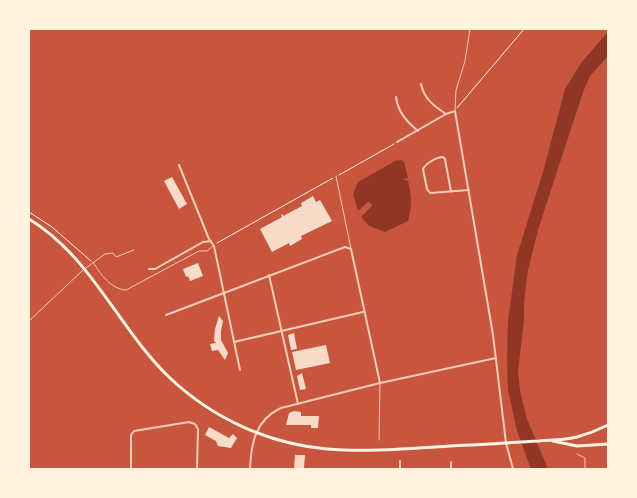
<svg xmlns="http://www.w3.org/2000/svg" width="637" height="498" font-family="'Varela Round',sans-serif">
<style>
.water{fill:#8f3625}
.building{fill:#f7dbc8}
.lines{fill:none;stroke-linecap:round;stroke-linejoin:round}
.path{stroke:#fff3e0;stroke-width:1}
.service{stroke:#f1ccb7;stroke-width:1}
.minor{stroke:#f1ccb7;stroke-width:2}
.primary{stroke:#fff3e0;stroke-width:3}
</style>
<rect width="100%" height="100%" fill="#c8553d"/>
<!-- water -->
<g class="water">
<path d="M608,32V56L590,76L583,92L538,230L528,270L524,302V321L518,371L520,391L527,419L548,469H531L517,431L508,390L507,360L508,321L517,255L543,172L565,89L581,63Z"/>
<path d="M401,160L404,162L408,178L402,179L408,181C412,196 412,206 408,221L385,232L369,226L362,218V216L372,206L371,203L368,202L358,211L353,194L358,182L395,161Z"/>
</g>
<!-- building -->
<g class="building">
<path d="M172,177L187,204L179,209L164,181Z"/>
<path d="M313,196L316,202L320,200L332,221L301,236L302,239L290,246L289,243L272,252L260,229L282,217L281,215L283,214V216L302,206L301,203Z"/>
<path d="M198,263L203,276L190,281L188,276L186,277L183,269Z"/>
<path d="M219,316L223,321L221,331V340L228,353L225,360L218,350L212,351L210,344L216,343L214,341L215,329Z"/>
<path d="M294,333L297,349L291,350L288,335Z"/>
<path d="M326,345L330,363L296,370L292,352Z"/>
<path d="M302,373L306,389L300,390L297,376Z"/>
<path d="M294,411L301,412V416H319L318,428H311V425H286L289,413Z"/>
<path d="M209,427L229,438L233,434L237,438L231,448L218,446L216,441L205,435Z"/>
<path d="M295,455H305L304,469H294Z"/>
</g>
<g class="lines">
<!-- path -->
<g class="path">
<path d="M457,108L524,29"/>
<path d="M339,175L394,144"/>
<path d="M29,212L52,227L91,261"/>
<path d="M217,243L333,178"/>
</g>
<!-- service -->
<g class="service">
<path d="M455,110L456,90L465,61L470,29"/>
<path d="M336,176L351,249"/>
<path d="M93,262C100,274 111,289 126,290L199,251H207L213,246"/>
<path d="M86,268L105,254L113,253L116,257L134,250"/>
<path d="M29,321L83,270"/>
<path d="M379,440L380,383"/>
<path d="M577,454L585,458V469"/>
</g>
<!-- minor -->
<g class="minor">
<path d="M421,84C424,99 434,106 446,114"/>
<path d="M396,97C398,112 406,121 418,131"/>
<path d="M397,142L446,114L455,111L493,335L506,443L513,469"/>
<path d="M179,165L209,239L214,246L240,370"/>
<path d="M451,192L445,159L443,157C437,157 426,163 423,169L427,189L430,193L469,190"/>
<path d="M149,269H155L203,242L211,241"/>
<path d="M269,275L298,404"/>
<path d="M166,315L345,247L351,249L380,383"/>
<path d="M234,342L363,312"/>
<path d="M131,469V435L134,431L189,422L195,424L198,429L197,469"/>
<path d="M250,469C251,444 255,420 281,408L380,383L496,358"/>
<path d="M400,469V461"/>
<path d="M451,469V462"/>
</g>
<!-- primary -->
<g class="primary">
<path d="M29,219C92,257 119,330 171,379C214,419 269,444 327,449C374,453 424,447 471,445C494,444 516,442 539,441C551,440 565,440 577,437C588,434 598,430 608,425"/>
<path d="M553,441L577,446L608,444"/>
</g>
</g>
<!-- border -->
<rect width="637" height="498" fill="none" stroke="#fff3e0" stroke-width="60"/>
</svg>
